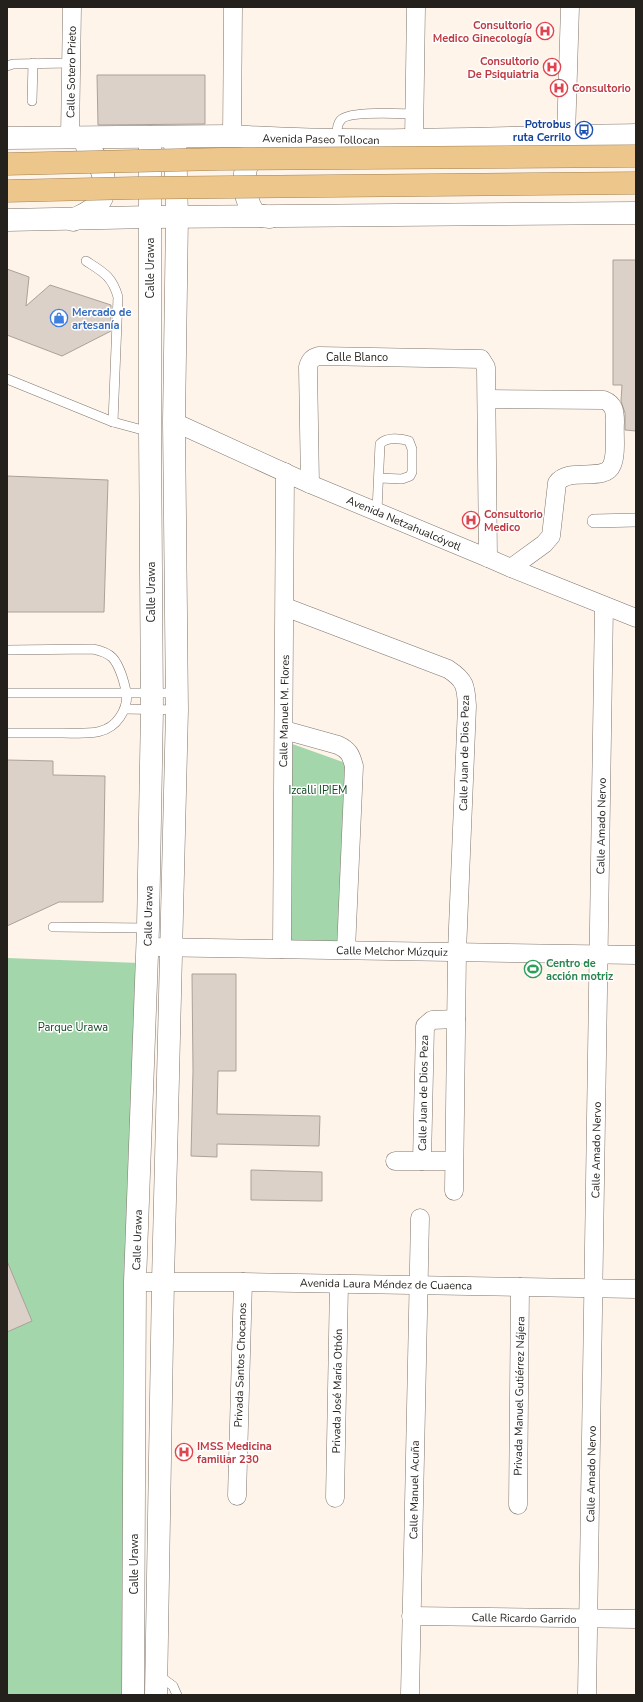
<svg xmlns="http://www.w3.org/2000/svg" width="643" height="1702" font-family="'Nunito Sans',sans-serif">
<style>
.green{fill:#a4d6ab}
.building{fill:#dbd1c8;stroke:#aba198}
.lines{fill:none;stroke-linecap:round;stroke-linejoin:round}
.service-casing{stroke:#7e756d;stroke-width:10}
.pedestrian-casing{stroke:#7e756d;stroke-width:14}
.minor-casing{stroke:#7e756d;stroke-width:19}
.secondary-casing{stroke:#7e756d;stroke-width:23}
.service{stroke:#fff;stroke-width:9}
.pedestrian{stroke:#fff;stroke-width:13}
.minor{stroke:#fff;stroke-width:18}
.secondary{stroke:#fff;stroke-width:22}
.trunk-bridge-casing{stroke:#a38252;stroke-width:23;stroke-linecap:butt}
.trunk-bridge{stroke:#ecc68b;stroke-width:22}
.labels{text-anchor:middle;stroke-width:3;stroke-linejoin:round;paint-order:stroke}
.health-label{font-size:11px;font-weight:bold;fill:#be3a42;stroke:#fff;text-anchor:start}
.street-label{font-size:11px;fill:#24211d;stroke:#fff}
.transit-label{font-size:11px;font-weight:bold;fill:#164399;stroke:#fff;text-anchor:end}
.shop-label{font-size:11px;font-weight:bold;fill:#366cbe;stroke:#fff;text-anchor:start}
.park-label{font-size:11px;fill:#0a481d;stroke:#fff}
.leisure-label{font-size:11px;font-weight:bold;fill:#27864d;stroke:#fff;text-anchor:start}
</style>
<rect width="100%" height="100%" fill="#fef4ea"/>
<!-- green -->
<g class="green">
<path d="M284,741L354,766L346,950L282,949Z"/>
<path d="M7,958L140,963L125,1695H7Z"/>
</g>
<!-- building -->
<g class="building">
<path d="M97,75H205V124L98,125Z"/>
<path d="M613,260H636V431L625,430V413L621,401L622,385H613Z"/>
<path d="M7,269L29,277L26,306L50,285L111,305V331L62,356L7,335Z"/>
<path d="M7,476L108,480L104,612H7Z"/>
<path d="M7,760L53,761V775L105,776L103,902H59L7,926Z"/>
<path d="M192,974H236V1071H218L217,1114L320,1116L319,1146L217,1144V1157L191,1156L193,1071Z"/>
<path d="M251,1170L322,1172V1201L251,1200Z"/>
<path d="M7,1261L32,1321L7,1332Z"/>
</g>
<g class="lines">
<defs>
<g id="service">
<path d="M7,66L13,64L71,63"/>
<path d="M32,101L33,63"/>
<path d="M337,139C337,133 336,126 340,121C346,110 402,114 415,114"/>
<path d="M86,261C103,272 112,276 118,297L113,422"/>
<path d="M7,379L113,422L150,432"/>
<path d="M377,511L380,444C386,437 401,438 409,441L412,449V472L410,476L402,479L379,478"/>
<path d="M7,650L93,649C112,653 116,659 122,676C127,692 130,702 120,717C107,737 84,733 62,733C44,733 25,733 7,733"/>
<path d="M7,693H177"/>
<path d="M125,709L177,710"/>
<path d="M53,927L148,928"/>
<path d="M158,1675L173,1686L177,1695"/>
</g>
<path id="pedestrian" d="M594,521L636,520"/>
<g id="minor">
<path d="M232,136L233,7"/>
<path d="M566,136L570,7"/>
<path d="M70,137L72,7"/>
<path d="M414,140L416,7"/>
<path d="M487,399L604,400C614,404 615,411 615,422C614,435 617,453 612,465C605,483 569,466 557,483L551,536L544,544L511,568"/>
<path d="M174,422L310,484L488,558L511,568L636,618"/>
<path d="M310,484L308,367C310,360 312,358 319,356L481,359L486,367L488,558"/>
<path d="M285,607L448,669C465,680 466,686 467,706L457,952L454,1191"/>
<path d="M284,730L338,745C349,750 351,755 354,766L346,950"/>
<path d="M147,947L636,955"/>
<path d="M282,949L285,472"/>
<path d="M395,1161H454"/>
<path d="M422,1161L425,1026L432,1020L456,1019"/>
<path d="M135,1282H243L636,1289"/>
<path d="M237,1496L243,1282"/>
<path d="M335,1498L339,1284"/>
<path d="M518,1505L520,1287"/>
<path d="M411,1616L636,1619"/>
<path d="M410,1695L420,1218"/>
<path d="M587,1695L604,606"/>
</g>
<g id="secondary">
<path d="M7,138L232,136C367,145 502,137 636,135"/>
<path d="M261,144C240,164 240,192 255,215L270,217"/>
<path d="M7,220L151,217L636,213"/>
<path d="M73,220C80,216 89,213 95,207C113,190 102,162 87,147"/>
<path d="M133,1695L135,1282L148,928L152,709L150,432V137"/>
<path d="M156,1695L163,1281L177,710L174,422L177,217L175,137"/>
</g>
</defs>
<!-- service casing -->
<use href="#service" class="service-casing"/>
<!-- pedestrian casing -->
<use href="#pedestrian" class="pedestrian-casing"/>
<!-- minor casing -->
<use href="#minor" class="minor-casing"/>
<!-- secondary casing -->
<use href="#secondary" class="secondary-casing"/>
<!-- service -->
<use href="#service" class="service"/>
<!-- pedestrian -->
<use href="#pedestrian" class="pedestrian"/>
<!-- minor -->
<use href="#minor" class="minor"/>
<!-- secondary -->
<use href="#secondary" class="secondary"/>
<defs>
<g id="trunk-bridge">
<path d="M7,164L220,159L636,156"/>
<path d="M7,191L135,188L636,183"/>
</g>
</defs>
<!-- trunk-bridge casing -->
<use href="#trunk-bridge" class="trunk-bridge-casing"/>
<!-- trunk-bridge -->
<use href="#trunk-bridge" class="trunk-bridge"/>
</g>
<!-- icons -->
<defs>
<symbol id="hospital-ring" viewBox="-11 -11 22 22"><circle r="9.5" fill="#fff" stroke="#e0444e" stroke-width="1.5"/><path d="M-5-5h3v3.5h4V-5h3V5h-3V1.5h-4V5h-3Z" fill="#e0444e"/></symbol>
<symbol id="bus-ring" viewBox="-11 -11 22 22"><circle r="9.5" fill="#fff" stroke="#1a4fb4" stroke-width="1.5"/><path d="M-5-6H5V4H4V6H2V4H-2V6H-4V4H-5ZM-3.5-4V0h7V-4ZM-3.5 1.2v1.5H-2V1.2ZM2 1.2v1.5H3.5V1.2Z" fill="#1a4fb4"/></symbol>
<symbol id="shop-ring" viewBox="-11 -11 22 22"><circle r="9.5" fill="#fff" stroke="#3f7fe0" stroke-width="1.5"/><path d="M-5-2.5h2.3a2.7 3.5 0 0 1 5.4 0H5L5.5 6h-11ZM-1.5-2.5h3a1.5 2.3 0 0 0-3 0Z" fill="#3f7fe0"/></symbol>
<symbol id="stadium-ring" viewBox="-11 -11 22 22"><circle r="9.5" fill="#fff" stroke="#2e9e5b" stroke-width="1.5"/><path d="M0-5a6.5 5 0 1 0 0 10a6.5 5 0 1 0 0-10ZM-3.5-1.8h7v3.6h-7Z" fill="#2e9e5b"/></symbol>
</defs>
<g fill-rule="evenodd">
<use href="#hospital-ring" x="535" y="21" width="20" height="20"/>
<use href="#hospital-ring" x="542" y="57" width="20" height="20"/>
<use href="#hospital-ring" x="549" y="78" width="20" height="20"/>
<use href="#bus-ring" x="574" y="120" width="20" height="20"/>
<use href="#shop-ring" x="49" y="308" width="20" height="20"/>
<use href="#hospital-ring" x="461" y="510" width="20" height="20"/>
<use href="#stadium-ring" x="523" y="959" width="20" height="20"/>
<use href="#hospital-ring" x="174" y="1442" width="20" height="20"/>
</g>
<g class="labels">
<!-- health labels -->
<g class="health-label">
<text x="532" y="29" text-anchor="end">Consultorio<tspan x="532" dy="13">Medico Ginecología</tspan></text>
<text x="539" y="65" text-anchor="end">Consultorio<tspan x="539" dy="13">De Psiquiatria</tspan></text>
<text x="572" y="92">Consultorio</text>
<text x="484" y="518">Consultorio<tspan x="484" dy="13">Medico</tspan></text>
<text x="197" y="1450">IMSS Medicina<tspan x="197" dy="13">familiar 230</tspan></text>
</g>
<!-- street labels -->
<g class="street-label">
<text transform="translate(71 72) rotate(-89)" y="4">Calle Sotero Prieto</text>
<text transform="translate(321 139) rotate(1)" y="4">Avenida Paseo Tollocan</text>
<text transform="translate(150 268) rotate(-90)" y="4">Calle Urawa</text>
<text x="357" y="361">Calle Blanco</text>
<text transform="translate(404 523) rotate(23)" y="4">Avenida Netzahualcóyotl</text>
<text transform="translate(151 592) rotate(-90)" y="4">Calle Urawa</text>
<text transform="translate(284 711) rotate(-89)" y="4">Calle Manuel M. Flores</text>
<text transform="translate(464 753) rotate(-89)" y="4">Calle Juan de Dios Peza</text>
<text transform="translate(601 826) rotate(-89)" y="4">Calle Amado Nervo</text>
<text transform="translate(148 916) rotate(-89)" y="4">Calle Urawa</text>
<text transform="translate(392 951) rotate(1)" y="4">Calle Melchor Múzquiz</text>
<text transform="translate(423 1093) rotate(-89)" y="4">Calle Juan de Dios Peza</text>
<text transform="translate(596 1150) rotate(-89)" y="4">Calle Amado Nervo</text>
<text transform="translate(137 1240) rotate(-88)" y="4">Calle Urawa</text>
<text transform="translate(386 1284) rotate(1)" y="4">Avenida Laura Méndez de Cuaenca</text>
<text transform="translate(240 1365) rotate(-88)" y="4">Privada Santos Chocanos</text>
<text transform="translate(337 1391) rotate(-89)" y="4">Privada José María Othón</text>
<text transform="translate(519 1396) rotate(-89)" y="4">Privada Manuel Gutiérrez Nájera</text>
<text transform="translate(591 1474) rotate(-89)" y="4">Calle Amado Nervo</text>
<text transform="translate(414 1490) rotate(-89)" y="4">Calle Manuel Acuña</text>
<text transform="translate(134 1564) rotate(-90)" y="4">Calle Urawa</text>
<text transform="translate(524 1618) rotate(1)" y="4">Calle Ricardo Garrido</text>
</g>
<!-- transit labels -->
<g class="transit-label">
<text x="571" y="128">Potrobus<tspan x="571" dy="13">ruta Cerrilo</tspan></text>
</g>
<!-- shop labels -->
<g class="shop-label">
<text x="72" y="316">Mercado de<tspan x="72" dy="13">artesanía</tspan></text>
</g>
<!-- park labels -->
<g class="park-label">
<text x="318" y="794">Izcalli IPIEM</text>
<text x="73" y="1031">Parque Urawa</text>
</g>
<!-- leisure labels -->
<g class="leisure-label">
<text x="546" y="967">Centro de<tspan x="546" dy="13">acción motriz</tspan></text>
</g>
</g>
<!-- border -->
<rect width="643" height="1702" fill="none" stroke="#24211d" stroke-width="16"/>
</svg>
